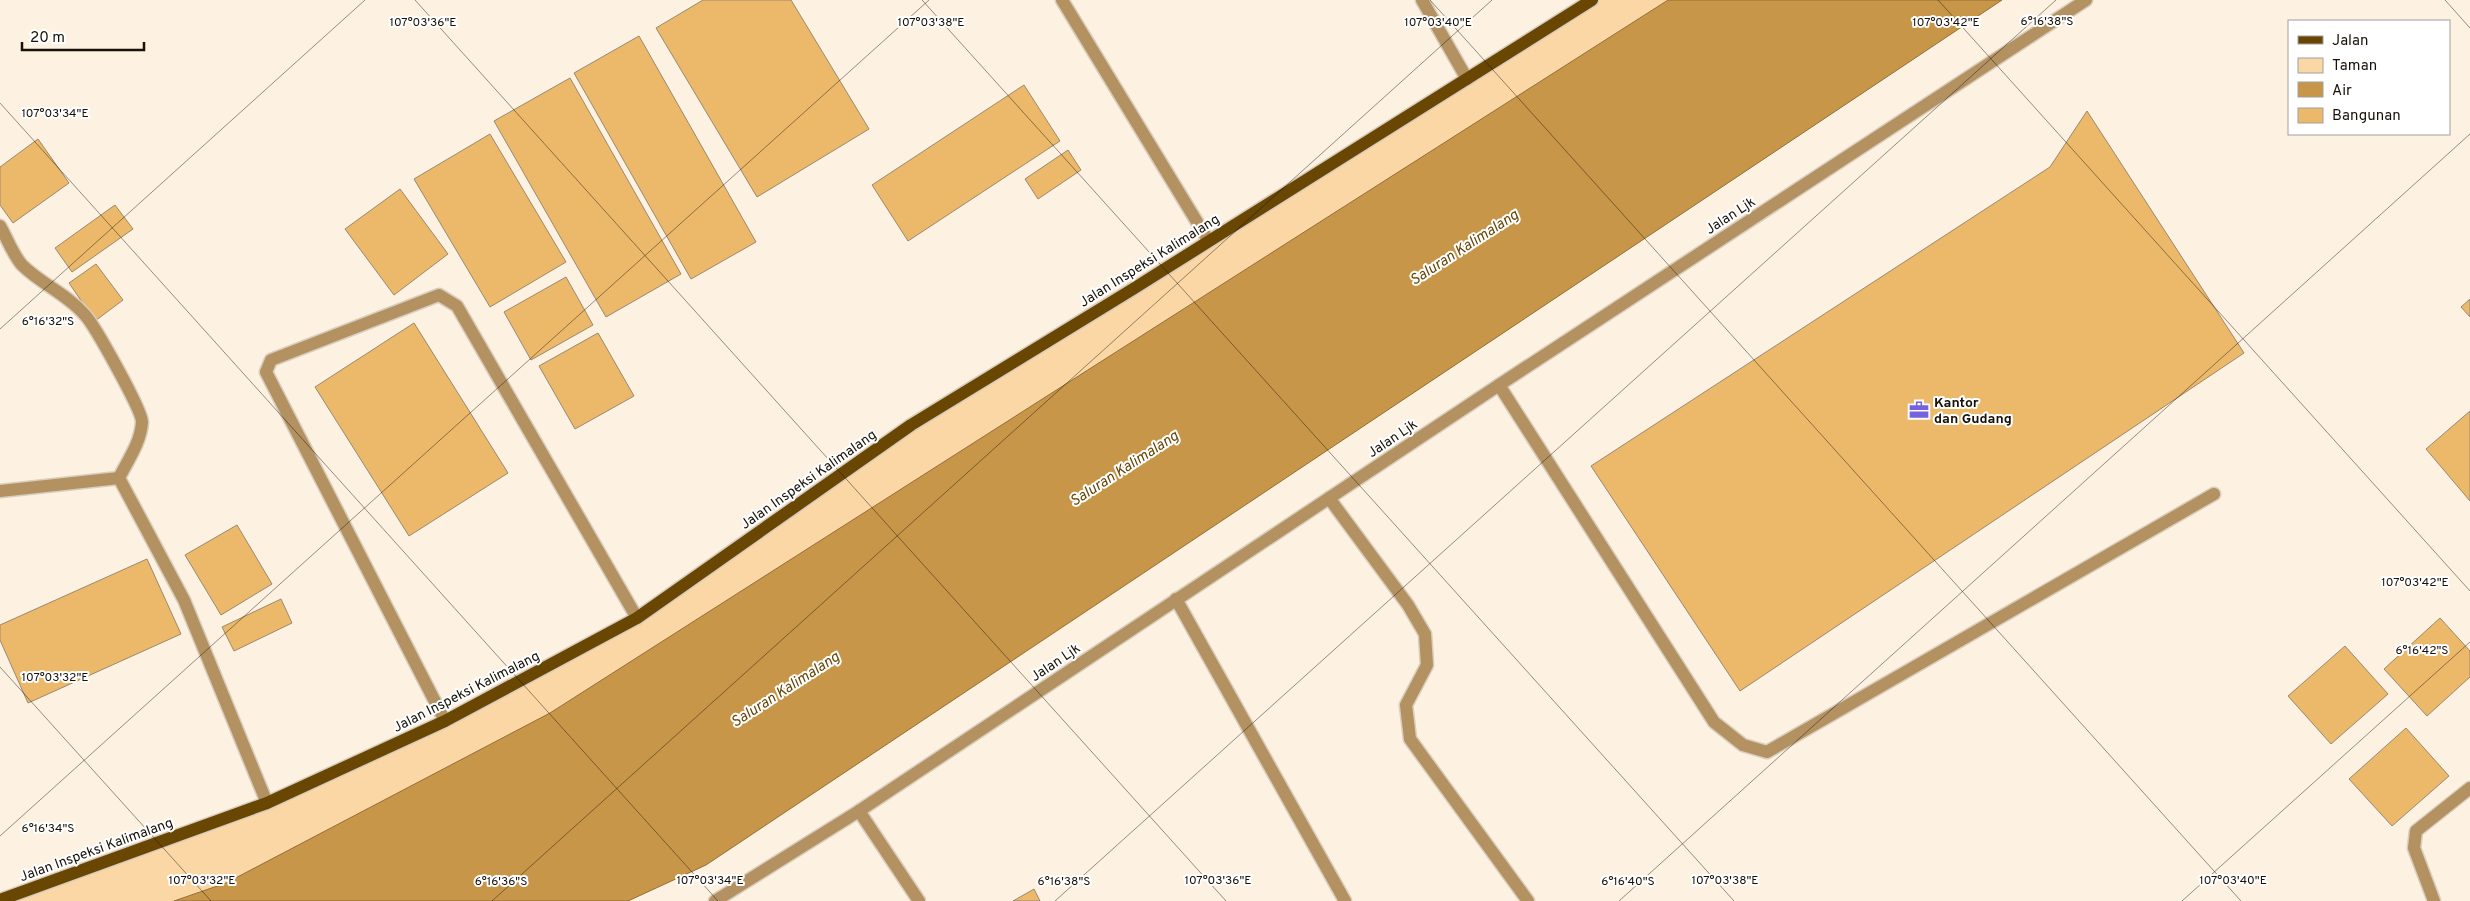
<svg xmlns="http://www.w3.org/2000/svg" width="2470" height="901" font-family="Overpass,sans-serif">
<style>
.green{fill:#fbd7a5}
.water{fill:#c89648;stroke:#936e35}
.building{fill:#ecb96b;stroke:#9a886f}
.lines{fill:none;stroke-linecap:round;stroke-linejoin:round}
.service-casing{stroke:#d8cdbe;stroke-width:15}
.minor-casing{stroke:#d8cdbe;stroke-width:15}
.primary-casing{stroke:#d8cdbe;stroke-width:15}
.service{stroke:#b39160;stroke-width:12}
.minor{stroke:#b39160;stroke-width:12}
.primary{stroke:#694602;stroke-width:12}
.ticks{fill:none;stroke:#171108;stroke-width:1;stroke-opacity:0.45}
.labels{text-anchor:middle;stroke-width:4;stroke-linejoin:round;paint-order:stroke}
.street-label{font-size:14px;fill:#171108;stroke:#fff}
.poi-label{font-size:14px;font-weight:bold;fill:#171108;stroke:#fff;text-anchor:start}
.water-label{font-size:15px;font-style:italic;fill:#664403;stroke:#fff}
.ticks-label{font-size:12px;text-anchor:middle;fill:#171108;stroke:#fff;stroke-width:4;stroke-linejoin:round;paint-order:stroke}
</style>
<rect width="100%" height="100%" fill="#fdf1e1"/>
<!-- green -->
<path class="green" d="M1592,0H1667L550,713L226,883L174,901H0L267,803L637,618L911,425Z"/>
<!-- water -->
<path class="water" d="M1668,0H2002L706,865L628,901H174L226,883L550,713Z"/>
<!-- building -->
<g class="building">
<path d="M703,0H791L869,129L757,197L656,28Z"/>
<path d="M639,36L756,242L691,279L574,73Z"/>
<path d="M570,78L681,274L606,317L494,121Z"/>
<path d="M1024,85L1060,141L908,241L872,185Z"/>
<path d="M2087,111L2244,353L1740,691L1591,466L2050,167Z"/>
<path d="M490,134L566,262L490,307L414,179Z"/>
<path d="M38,139L69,183L13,223L0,205V167Z"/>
<path d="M1068,150L1081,170L1038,199L1025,179Z"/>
<path d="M400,189L448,254L394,295L345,229Z"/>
<path d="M115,205L133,229L72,272L55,248Z"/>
<path d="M96,264L123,300L95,321L69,283Z"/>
<path d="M566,277L593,325L531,360L504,312Z"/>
<path d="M2470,299V317L2461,307Z"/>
<path d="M414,323L508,473L409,536L315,387Z"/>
<path d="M598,333L634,396L575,429L539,366Z"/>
<path d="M2470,411V501L2426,449Z"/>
<path d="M237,525L272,584L221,615L185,555Z"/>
<path d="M147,559L181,634L28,703L0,640V625Z"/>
<path d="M281,599L292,623L234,651L222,627Z"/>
<path d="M2440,618L2470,651V677L2427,716L2384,669Z"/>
<path d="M2345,646L2388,694L2331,744L2288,696Z"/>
<path d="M2406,728L2449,776L2392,826L2349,779Z"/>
<path d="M1034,889L1040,901H1013Z"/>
</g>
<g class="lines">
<defs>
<g id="service">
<path d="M1062,0L1208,240"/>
<path d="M1422,0L1467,79"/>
<path d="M1499,385L1714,722L1743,745L1767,752L2214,494"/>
<path d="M445,721L266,372L271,360L439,295L457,306L637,618"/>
</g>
<g id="minor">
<path d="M0,226C7,238 13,255 22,265C41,284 67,294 85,315C95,326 142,410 142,422C141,442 128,460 119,478L184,600L267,803"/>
<path d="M0,491L119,478"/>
<path d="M1329,498L1408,605L1425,634L1427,665L1406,705L1410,739L1528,901"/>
<path d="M1176,599L1345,901"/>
<path d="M859,811L919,901"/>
<path d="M715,901L859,811L1499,385L2086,0"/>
<path d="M2434,901L2414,848L2416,831L2470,788"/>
</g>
<path id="primary" d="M0,900L267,803L445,721L637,618L911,425L1133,289L1592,0"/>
</defs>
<!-- service casing -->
<use href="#service" class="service-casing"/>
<!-- minor casing -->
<use href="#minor" class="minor-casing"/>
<!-- primary casing -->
<use href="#primary" class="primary-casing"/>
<!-- service -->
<use href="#service" class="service"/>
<!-- minor -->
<use href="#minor" class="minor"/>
<!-- primary -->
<use href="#primary" class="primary"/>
</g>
<!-- ticks -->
<path class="ticks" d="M415,0L1226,901M922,0L1734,901M1430,0L2241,901M1938,0L2470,591M2445,0L2470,28M0,103L718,901M0,329L365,0M0,667L211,901M0,836L929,0M492,901L1492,0M1055,901L2056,0M1619,901L2470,134M2182,901L2470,642"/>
<!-- icons -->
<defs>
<symbol id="office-bare" viewBox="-9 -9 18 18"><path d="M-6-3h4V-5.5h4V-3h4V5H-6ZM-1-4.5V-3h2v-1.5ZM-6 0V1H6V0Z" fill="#7563de" stroke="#fff" stroke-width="2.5" paint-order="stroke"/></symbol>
</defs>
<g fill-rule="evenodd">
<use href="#office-bare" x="1905" y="396" width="28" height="28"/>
</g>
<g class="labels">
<!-- street labels -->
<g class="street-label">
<text transform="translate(1730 215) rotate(-33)" y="5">Jalan Ljk</text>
<text transform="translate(1149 260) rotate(-32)" y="5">Jalan Inspeksi Kalimalang</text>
<text transform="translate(1392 438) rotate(-34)" y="5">Jalan Ljk</text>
<text transform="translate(808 479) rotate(-35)" y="5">Jalan Inspeksi Kalimalang</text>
<text transform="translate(1055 662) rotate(-34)" y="5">Jalan Ljk</text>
<text transform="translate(466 691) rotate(-27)" y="5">Jalan Inspeksi Kalimalang</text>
<text transform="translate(96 849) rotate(-20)" y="5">Jalan Inspeksi Kalimalang</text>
</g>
<!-- poi labels -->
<g class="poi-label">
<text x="1934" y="407">Kantor<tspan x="1934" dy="16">dan Gudang</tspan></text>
</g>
<!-- water labels -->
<g class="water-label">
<text transform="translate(1464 247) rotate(-33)" y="5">Saluran Kalimalang</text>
<text transform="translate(1124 468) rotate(-33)" y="5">Saluran Kalimalang</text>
<text transform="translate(785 689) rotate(-33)" y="5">Saluran Kalimalang</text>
</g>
</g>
<g class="ticks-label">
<text x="2047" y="25">6°16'38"S</text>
<text x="1946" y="26">107°03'42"E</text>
<text x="423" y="26">107°03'36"E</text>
<text x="931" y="26">107°03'38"E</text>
<text x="1438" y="26">107°03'40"E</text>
<text x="55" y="117">107°03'34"E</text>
<text x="48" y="325">6°16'32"S</text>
<text x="2415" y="586">107°03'42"E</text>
<text x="2422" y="654">6°16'42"S</text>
<text x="55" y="681">107°03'32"E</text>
<text x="48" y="832">6°16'34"S</text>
<text x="202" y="884">107°03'32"E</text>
<text x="710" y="884">107°03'34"E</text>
<text x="1218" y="884">107°03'36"E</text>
<text x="1725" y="884">107°03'38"E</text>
<text x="2233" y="884">107°03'40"E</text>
<text x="501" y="885">6°16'36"S</text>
<text x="1064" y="885">6°16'38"S</text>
<text x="1628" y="885">6°16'40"S</text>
</g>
<!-- legend -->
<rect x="2288" y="20" width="162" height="115" fill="#ffffff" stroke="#a2a09c"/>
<rect x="2298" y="36" width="25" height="8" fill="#694602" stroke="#a2a09c"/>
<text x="2332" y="45" font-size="15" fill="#171108">Jalan</text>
<rect x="2298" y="58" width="25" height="15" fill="#fbd7a5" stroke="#a2a09c"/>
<text x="2332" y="70" font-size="15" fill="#171108">Taman</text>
<rect x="2298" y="82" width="25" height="15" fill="#c89648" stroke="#a2a09c"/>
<text x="2332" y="95" font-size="15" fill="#171108">Air</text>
<rect x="2298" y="108" width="25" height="15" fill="#ecb96b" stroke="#a2a09c"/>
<text x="2332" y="120" font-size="15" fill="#171108">Bangunan</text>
<!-- scale -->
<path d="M22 42v8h122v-8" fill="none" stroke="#171108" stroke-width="2.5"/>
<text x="30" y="42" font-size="15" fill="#171108" stroke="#ffffff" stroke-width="4" paint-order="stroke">20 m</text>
</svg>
